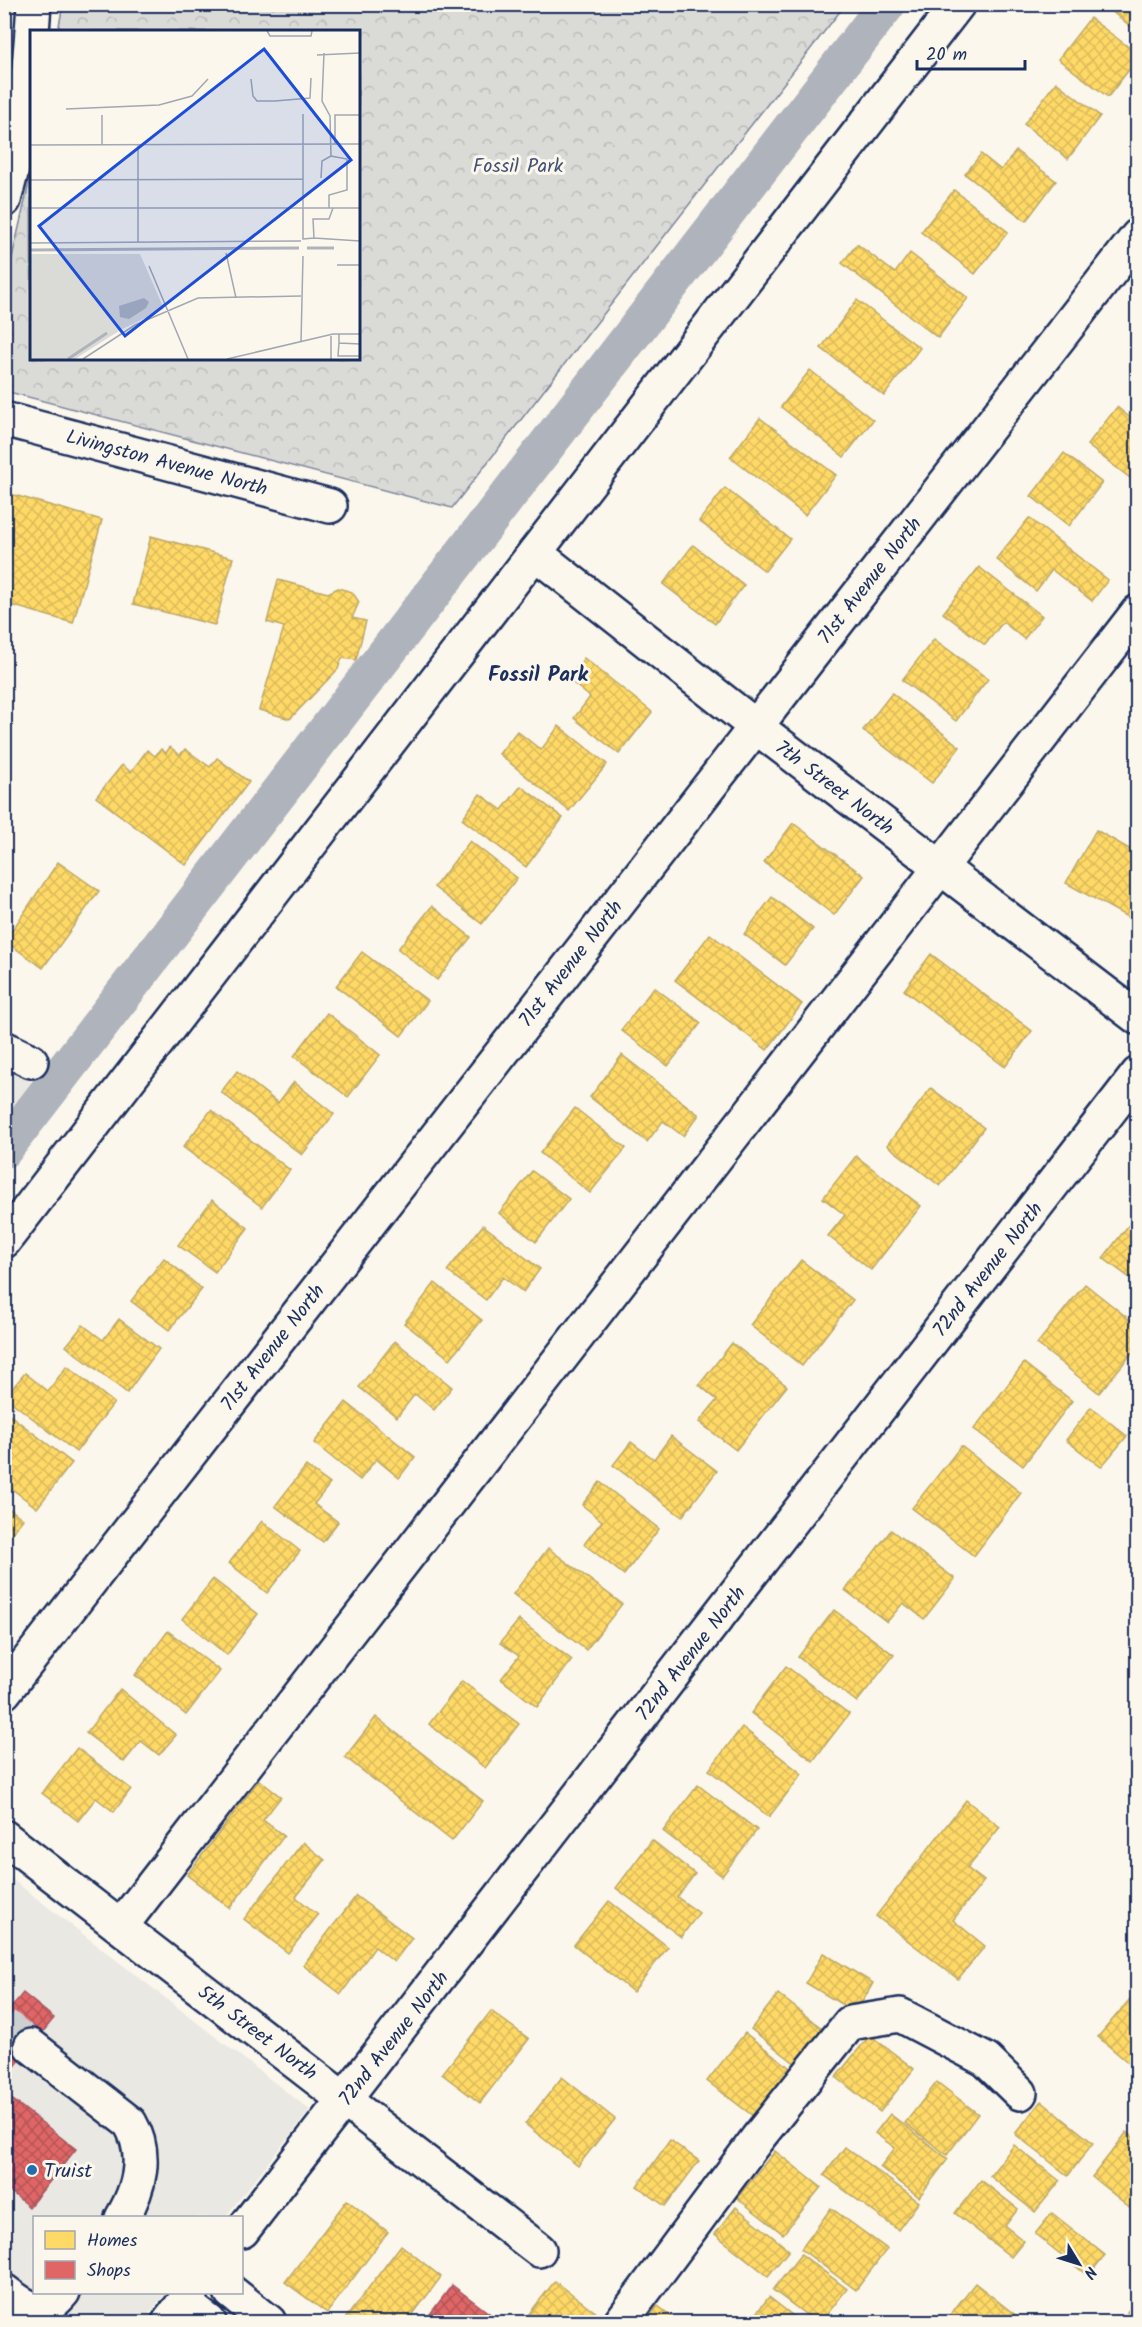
<svg xmlns="http://www.w3.org/2000/svg" width="1142" height="2327" font-family="Kalam,sans-serif">
<style>
.built{fill:#eae8e2}
.forest{fill:url(#forest-crowns);stroke:#7a849a;stroke-width:1.5}
.homes{fill:url(#homes-cross-hatch);stroke:#bba664;stroke-width:1.5}
.shops{fill:url(#shops-cross-hatch);stroke:#a55664;stroke-width:1.5}
.lines{fill:none;stroke-linecap:round;stroke-linejoin:round}
.canal{stroke:#afb3bb;stroke-width:38}
.minor-tunnel{stroke:#cecfd0;stroke-width:33;stroke-dasharray:33 16;stroke-linecap:butt}
.minor-casing{stroke:#1b2f5e;stroke-width:38}
.minor{stroke:#fbf7ec;stroke-width:33}
.poi-dot{fill:#1f6fb2;stroke:#fbf7ec;stroke-width:2}
.labels{text-anchor:middle;stroke-width:6;stroke-linejoin:round;paint-order:stroke}
.park-label{font-size:20px;fill:#415176;stroke:#fbf7ec}
.street-label{font-size:20px;fill:#1b2f5e;stroke:#fbf7ec}
.poi-label{font-size:20px;fill:#1b2f5e;stroke:#fbf7ec;text-anchor:start}
.neighbourhood-label{font-size:21px;font-weight:bold;fill:#1b2f5e;stroke:#fbf7ec}
.inset-river{fill:none;stroke:#afb3bb;stroke-width:3}
.inset-road{fill:none;stroke:#a1a7b3;stroke-width:1.5}
.view{fill:#1d4ed8;fill-opacity:0.15;stroke:#1d4ed8;stroke-width:3}
.inset-edge{fill:none;stroke:#1b2f5e;stroke-width:3}
</style>
<defs>
<pattern id="forest-crowns" width="20" height="18" patternUnits="userSpaceOnUse" patternTransform="scale(1.5)"><rect width="20" height="18" fill="#dadad7"/><path d="M2 6a3 3 0 1 1 6 0M12 15a3 3 0 1 1 6 0" fill="none" stroke="#babbbb"/></pattern>
<pattern id="homes-cross-hatch" width="8" height="8" patternUnits="userSpaceOnUse" patternTransform="scale(1.5)"><rect width="8" height="8" fill="#ffd966"/><path d="M0 0l8 8M0 8l8-8" fill="none" stroke="#dabb5b"/></pattern>
<pattern id="shops-cross-hatch" width="8" height="8" patternUnits="userSpaceOnUse" patternTransform="scale(1.5)"><rect width="8" height="8" fill="#e06666"/><path d="M0 0l8 8M0 8l8-8" fill="none" stroke="#b55457"/></pattern>
</defs>
<rect width="100%" height="100%" fill="#fbf7ec"/>
<filter id="ink" filterUnits="userSpaceOnUse"><feTurbulence type="fractalNoise" baseFrequency=".0167" numOctaves="2"/><feDisplacementMap in="SourceGraphic" scale="12" xChannelSelector="R" yChannelSelector="G"/><feConvolveMatrix kernelMatrix="1 2 1 2 8 2 1 2 1" color-interpolation-filters="sRGB"/></filter>
<g filter="url(#ink)">
<!-- built -->
<g class="built">
<path d="M5,1069L40,1086L5,1145Z"/>
<path d="M4,1873L310,2110L225,2217L34,2218V2292L166,2293L142,2322H5Z"/>
</g>
<!-- forest -->
<path class="forest" d="M63,5V4L845,5L452,508L5,391V288L31,175L32,358H358V32L58,31Z"/>
<!-- homes -->
<g class="homes">
<path d="M1102,4H1138V32Z"/>
<path d="M1090,18L1138,54V58L1108,97L1058,59Z"/>
<path d="M1056,82L1100,116L1068,159L1024,124Z"/>
<path d="M1016,151L1056,181L1026,221L965,174L981,154L1001,170Z"/>
<path d="M954,190L1008,232L975,274L921,232Z"/>
<path d="M857,244L895,273L910,253L968,298L938,338L842,263Z"/>
<path d="M857,300L920,348L884,396L821,348Z"/>
<path d="M810,370L873,420L844,457L781,407Z"/>
<path d="M1117,407L1138,424V484L1087,445Z"/>
<path d="M760,418L836,475L805,515L730,457Z"/>
<path d="M1064,453L1102,483L1069,526L1031,496Z"/>
<path d="M725,488L790,539L765,571L699,521Z"/>
<path d="M7,493L102,520L73,623L4,603V501Z"/>
<path d="M1029,518L1108,580L1092,601L1052,570L1036,591L996,559Z"/>
<path d="M151,536L233,558L215,625L133,604Z"/>
<path d="M693,545L744,585L715,624L663,584Z"/>
<path d="M979,567L1042,616L1024,639L1003,622L985,645L943,613Z"/>
<path d="M278,580L328,593L338,588L352,592L359,602L352,618L366,621L356,660L342,658L338,669L290,719L259,710L284,627L267,622Z"/>
<path d="M934,639L988,679L956,721L902,680Z"/>
<path d="M584,658L652,712L619,754L574,718L590,697L568,679Z"/>
<path d="M892,693L960,747L932,783L863,730Z"/>
<path d="M559,726L607,764L569,811L499,754L517,731L541,750Z"/>
<path d="M170,747L180,755L185,749L210,767L217,758L249,782L186,865L96,797L122,765L131,772L147,750L155,756L161,749L166,753Z"/>
<path d="M521,786L563,818L526,867L462,819L480,794L502,810Z"/>
<path d="M793,823L864,876L834,915L764,862Z"/>
<path d="M1096,830L1138,854V923L1066,883Z"/>
<path d="M470,841L517,878L482,924L434,887Z"/>
<path d="M58,862L99,891L43,968L5,941Z"/>
<path d="M772,897L813,929L785,965L744,934Z"/>
<path d="M432,906L471,937L437,980L398,949Z"/>
<path d="M710,934L802,1004L767,1050L675,980Z"/>
<path d="M362,952L428,1001L401,1036L336,986Z"/>
<path d="M931,954L1032,1031L1005,1067L904,990Z"/>
<path d="M654,987L701,1023L668,1066L621,1030Z"/>
<path d="M327,1013L380,1055L348,1097L294,1056Z"/>
<path d="M622,1055L699,1115L683,1136L663,1121L647,1142L590,1097Z"/>
<path d="M237,1071L278,1103L294,1082L334,1114L302,1155L221,1092Z"/>
<path d="M931,1088L984,1128L940,1186L887,1145Z"/>
<path d="M575,1108L626,1148L590,1193L540,1153Z"/>
<path d="M211,1110L290,1170L262,1207L183,1147Z"/>
<path d="M856,1156L921,1206L871,1270L828,1236L845,1215L823,1198Z"/>
<path d="M532,1171L569,1199L536,1242L499,1213Z"/>
<path d="M212,1200L248,1228L215,1272L178,1245Z"/>
<path d="M1138,1213V1284L1103,1258Z"/>
<path d="M483,1225L540,1269L523,1292L503,1277L486,1300L447,1271Z"/>
<path d="M164,1258L202,1289L169,1330L131,1301Z"/>
<path d="M801,1260L853,1300L802,1366L750,1325Z"/>
<path d="M435,1283L482,1320L450,1359L404,1323Z"/>
<path d="M1085,1284L1138,1326V1346L1099,1393L1037,1344Z"/>
<path d="M119,1319L159,1349L127,1393L66,1346L83,1325L103,1340Z"/>
<path d="M395,1341L452,1387L434,1410L415,1394L397,1417L359,1387Z"/>
<path d="M732,1343L787,1386L736,1450L699,1422L717,1400L699,1385Z"/>
<path d="M1024,1363L1072,1401L1023,1466L974,1429Z"/>
<path d="M67,1366L114,1403L76,1452L5,1397L25,1373L48,1391Z"/>
<path d="M346,1402L415,1457L399,1478L376,1459L360,1480L314,1443Z"/>
<path d="M1091,1407L1127,1436L1101,1467L1066,1440Z"/>
<path d="M10,1415L72,1463L37,1508L4,1483V1422Z"/>
<path d="M671,1436L717,1471L682,1517L613,1465L631,1442L654,1459Z"/>
<path d="M961,1446L1021,1493L974,1556L912,1508Z"/>
<path d="M306,1466L330,1484L314,1504L338,1522L323,1542L275,1506Z"/>
<path d="M600,1482L659,1529L624,1575L584,1544L602,1521L582,1505Z"/>
<path d="M4,1504L23,1519L4,1543Z"/>
<path d="M262,1521L300,1551L267,1593L229,1563Z"/>
<path d="M891,1530L955,1579L924,1619L903,1603L887,1622L845,1590Z"/>
<path d="M548,1548L622,1604L586,1650L513,1594Z"/>
<path d="M213,1579L258,1614L227,1655L182,1619Z"/>
<path d="M834,1610L894,1655L857,1702L798,1657Z"/>
<path d="M519,1620L572,1660L537,1707L501,1679L519,1656L500,1643Z"/>
<path d="M168,1631L220,1671L186,1715L135,1675Z"/>
<path d="M786,1666L849,1714L813,1761L751,1713Z"/>
<path d="M462,1681L519,1724L485,1768L429,1724Z"/>
<path d="M120,1689L176,1735L159,1755L141,1741L124,1762L86,1733Z"/>
<path d="M376,1717L483,1801L452,1841L345,1757Z"/>
<path d="M742,1727L802,1774L769,1817L709,1770Z"/>
<path d="M77,1748L131,1789L114,1812L96,1798L78,1821L42,1793Z"/>
<path d="M259,1780L281,1797L263,1820L284,1836L230,1908L187,1875Z"/>
<path d="M698,1785L757,1830L722,1876L663,1831Z"/>
<path d="M966,1800L1000,1827L967,1868L984,1881L953,1920L985,1946L958,1979L876,1916Z"/>
<path d="M652,1840L695,1874L677,1897L699,1913L681,1937L616,1888Z"/>
<path d="M303,1842L325,1860L296,1897L318,1915L288,1953L244,1919Z"/>
<path d="M356,1896L412,1938L394,1962L375,1947L341,1994L303,1965Z"/>
<path d="M609,1901L668,1947L633,1992L574,1945Z"/>
<path d="M823,1953L873,1983L856,2013L806,1983Z"/>
<path d="M778,1994L824,2030L797,2065L751,2029Z"/>
<path d="M1130,1999L1138,2006V2071L1098,2037Z"/>
<path d="M491,2011L529,2039L480,2103L442,2074Z"/>
<path d="M745,2033L793,2070L757,2119L707,2081Z"/>
<path d="M870,2035L914,2069L880,2112L836,2077Z"/>
<path d="M562,2077L615,2119L578,2166L525,2124Z"/>
<path d="M937,2082L978,2114L947,2155L905,2123Z"/>
<path d="M1041,2101L1093,2143L1068,2176L1015,2134Z"/>
<path d="M890,2114L948,2159L919,2197L880,2167L895,2148L875,2133Z"/>
<path d="M1127,2132L1138,2141V2202L1132,2209L1092,2177Z"/>
<path d="M670,2140L699,2161L665,2206L637,2186Z"/>
<path d="M1014,2145L1060,2181L1035,2212L990,2176Z"/>
<path d="M845,2147L919,2202L898,2230L824,2175Z"/>
<path d="M775,2151L821,2187L783,2234L737,2198Z"/>
<path d="M981,2180L1018,2209L1005,2226L1024,2241L1011,2257L955,2213Z"/>
<path d="M347,2200L388,2232L327,2313L285,2282Z"/>
<path d="M736,2207L789,2250L768,2276L715,2234Z"/>
<path d="M831,2208L887,2249L856,2290L801,2249Z"/>
<path d="M1052,2213L1105,2255L1088,2276L1035,2234Z"/>
<path d="M401,2245L441,2277L407,2322H349L345,2319Z"/>
<path d="M801,2254L847,2289L821,2322H816L773,2290Z"/>
<path d="M555,2281L602,2317L597,2322H538L528,2315Z"/>
<path d="M975,2283L1019,2318L1016,2322H958L949,2316Z"/>
<path d="M769,2297L801,2322H749Z"/>
<path d="M1138,2297V2320L1127,2312Z"/>
<path d="M658,2306L679,2322H645Z"/>
</g>
<!-- shops -->
<g class="shops">
<path d="M23,1993L54,2018L4,2080V2016Z"/>
<path d="M4,2093L76,2149L29,2207L10,2191L4,2198Z"/>
<path d="M452,2285L494,2317L490,2322H424Z"/>
</g>
<g class="lines">
<!-- canal -->
<path class="canal" d="M4,1149L887,4"/>
<!-- minor-tunnel -->
<path class="minor-tunnel" d="M4,2024L31,2046"/>
<defs>
<g id="minor">
<path d="M32,32L34,4"/>
<path d="M4,200L24,123L32,32"/>
<path d="M4,419L330,506"/>
<path d="M535,553L755,726L1138,1018"/>
<path d="M4,1048L31,1061"/>
<path d="M4,1241L958,4"/>
<path d="M4,1692L1138,236"/>
<path d="M4,1837L539,2250"/>
<path d="M121,1926L1138,612"/>
<path d="M31,2046L130,2123C148,2154 140,2188 122,2218"/>
<path d="M242,2231L1138,1074"/>
<path d="M4,2291C27,2308 40,2320 63,2292"/>
<path d="M231,2292L269,2322"/>
<path d="M184,2303L209,2322"/>
<path d="M169,2322L192,2292"/>
<path d="M621,2322L757,2139L850,2023L900,2015L986,2060L1020,2093"/>
</g>
</defs>
<!-- minor casing -->
<use href="#minor" class="minor-casing"/>
<!-- minor -->
<use href="#minor" class="minor"/>
</g>
</g>
<!-- markers -->
<circle class="poi-dot" cx="32" cy="2170" r="6"/>
<g class="labels">
<!-- park labels -->
<g class="park-label">
<text x="518" y="172">Fossil Park</text>
</g>
<!-- street labels -->
<g class="street-label">
<text transform="translate(167 462) rotate(15)" y="7">Livingston Avenue North</text>
<text transform="translate(869 580) rotate(-52)" y="7">71st Avenue North</text>
<text transform="translate(835 787) rotate(37)" y="7">7th Street North</text>
<text transform="translate(570 963) rotate(-52)" y="7">71st Avenue North</text>
<text transform="translate(987 1269) rotate(-52)" y="7">72nd Avenue North</text>
<text transform="translate(272 1347) rotate(-52)" y="7">71st Avenue North</text>
<text transform="translate(690 1653) rotate(-52)" y="7">72nd Avenue North</text>
<text transform="translate(258 2032) rotate(37)" y="7">5th Street North</text>
<text transform="translate(393 2038) rotate(-52)" y="7">72nd Avenue North</text>
</g>
<!-- poi labels -->
<g class="poi-label">
<text x="44" y="2177">Truist</text>
</g>
<!-- neighbourhood labels -->
<g class="neighbourhood-label">
<text x="538" y="681">Fossil Park</text>
</g>
</g>
<!-- overview -->
<g transform="translate(30 30)">
<rect width="330" height="330" fill="#fbf7ec"/>
<path d="M0,224H110L134,279L92,299L45,329H0Z" fill="#dadad7"/>
<path d="M114,268L119,272L116,278L99,289L90,287L89,276Z" fill="#afb3bb"/>
<path class="inset-river" d="M277,218H304M0,220L269,218M38,329L77,303"/>
<path class="inset-road" d="M237,1L240,6H281L282,1M294,23L292,71L300,86L301,126L317,129V160L299,165V178M287,25L330,23M221,49L223,66L227,71H245L280,68L281,48M36,79L129,75L162,66L178,49M273,84V209L284,208L283,189H299L303,178M305,114V85H330M0,115L330,114M72,115V85M108,115V213M291,148L292,131L301,126M0,150L273,149M0,178H330M284,208L330,211M0,213L271,211M196,223L206,268M307,235H330M119,236L158,329M301,304V329M309,304V313L330,314M271,312L273,226M309,313L308,326H330M53,329L105,295L168,268L271,266M197,329L303,304H330"/>
<path class="view" d="M234,19L321,130L95,306L9,196Z"/>
<rect width="330" height="330" class="inset-edge"/>
</g>
<!-- margin -->
<rect width="1142" height="2327" fill="none" stroke="#fbf7ec" stroke-width="24"/>
<rect x="12" y="12" width="1118" height="2303" fill="none" stroke="#1b2f5e" stroke-width="2" filter="url(#ink)"/>
<!-- legend -->
<rect x="33" y="2216" width="210" height="78" fill="#fbf7ec" stroke="#a1a7b3" stroke-width="1.5"/>
<rect x="45" y="2231" width="30" height="18" fill="#ffd966" stroke="#a1a7b3" stroke-width="1.5"/>
<text x="87" y="2246" font-size="18" fill="#1b2f5e">Homes</text>
<rect x="45" y="2261" width="30" height="18" fill="#e06666" stroke="#a1a7b3" stroke-width="1.5"/>
<text x="87" y="2276" font-size="18" fill="#1b2f5e">Shops</text>
<!-- north arrow -->
<g transform="translate(1079 2264) rotate(128)" stroke="#fbf7ec" stroke-width="4.5" paint-order="stroke">
<path d="M0-4.5L10 22L0 15L-10 22Z" fill="#1b2f5e"/>
<text y="-9" font-size="16" font-weight="bold" text-anchor="middle" fill="#1b2f5e">N</text>
</g>
<!-- scale -->
<path d="M917 60v9h108v-9" fill="none" stroke="#1b2f5e" stroke-width="3"/>
<text x="926" y="60" font-size="18" fill="#1b2f5e" stroke="#fbf7ec" stroke-width="4.5" paint-order="stroke">20 m</text>
</svg>
